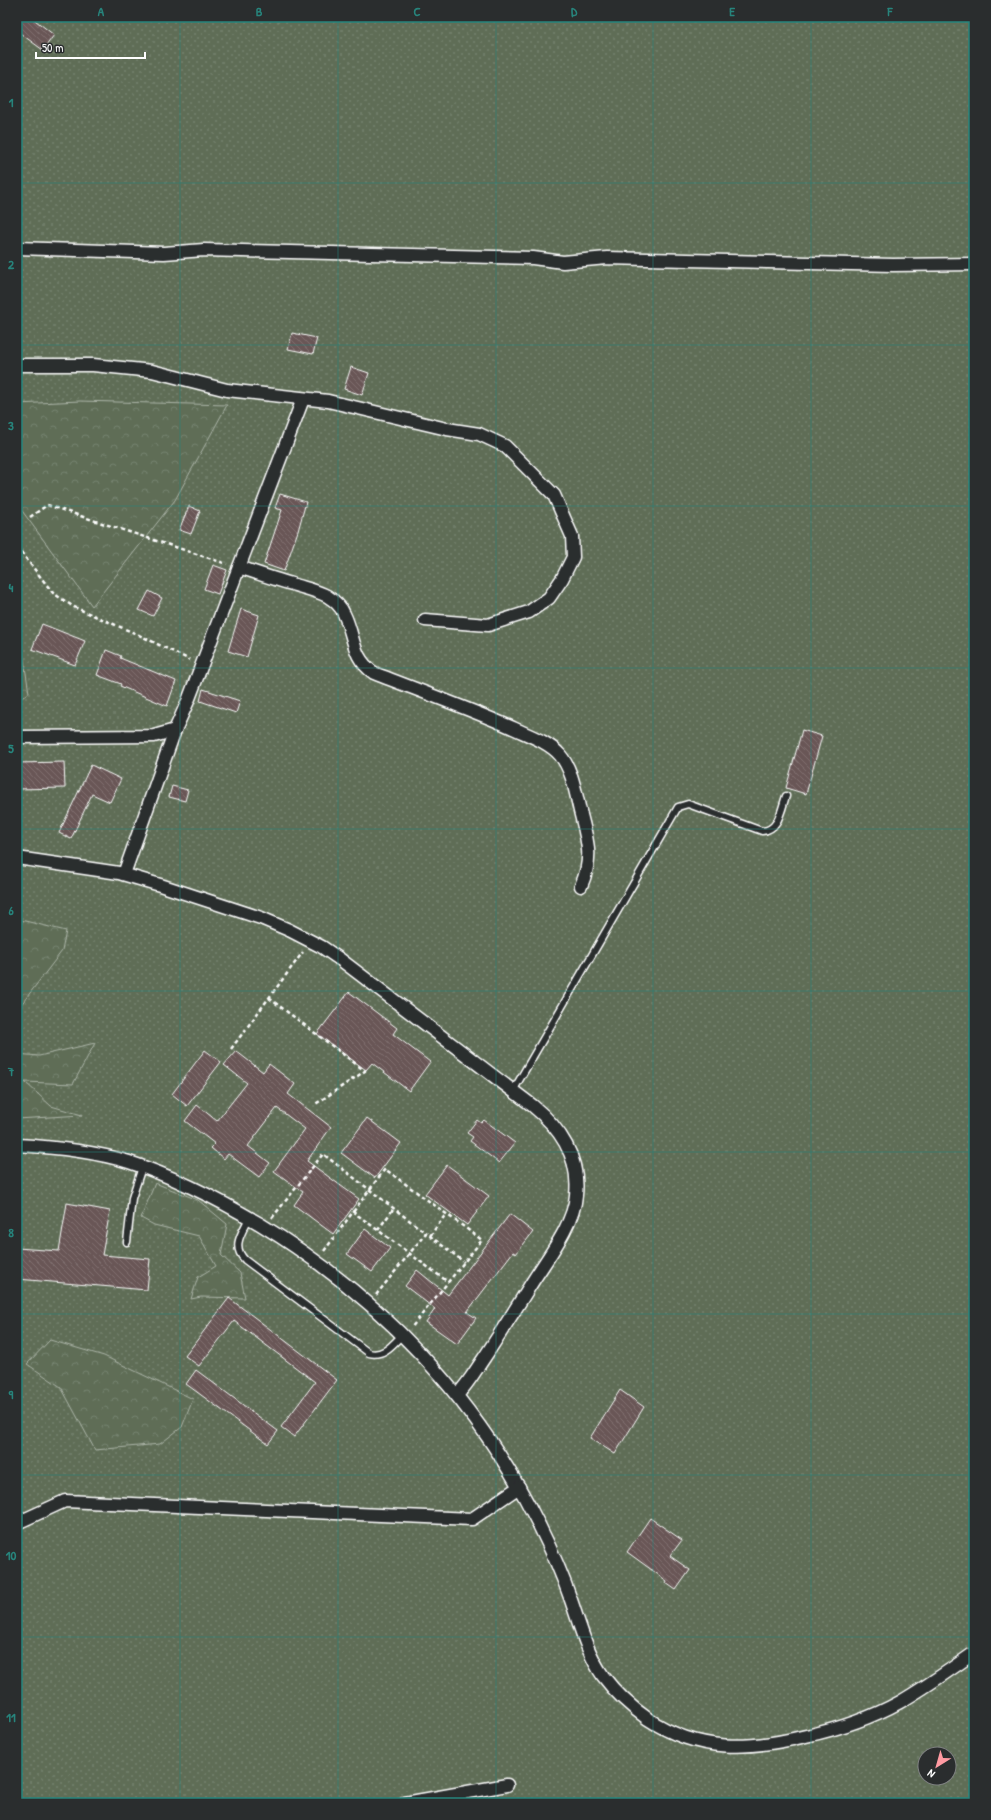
<svg xmlns="http://www.w3.org/2000/svg" width="991" height="1820" font-family="'Patrick Hand',sans-serif">
<style>
.grass{fill:url(#grass-dots);stroke:#aeb6aa;fill-rule:evenodd}
.forest{fill:url(#forest-crowns);stroke:#aeb6aa}
.building{fill:url(#building-back-hatch);stroke:#fff}
.lines{fill:none;stroke-linecap:round;stroke-linejoin:round}
.lane-casing{stroke:#fff;stroke-width:9}
.street-casing{stroke:#fff;stroke-width:15}
.path{stroke:#fff;stroke-width:2.5;stroke-dasharray:4 3;stroke-linecap:butt}
.lane{stroke:#2a2d2e;stroke-width:6}
.street{stroke:#2a2d2e;stroke-width:12}
.grid{fill:none;stroke:#27847c;stroke-width:1;stroke-opacity:0.55}
.neatline{fill:none;stroke:#27847c;stroke-width:1.5}
.grid-label{font-size:13px;text-anchor:middle;font-weight:bold;fill:#27847c}
</style>
<defs>
<pattern id="grass-dots" width="8" height="8" patternUnits="userSpaceOnUse"><rect width="8" height="8" fill="#5e6d56"/><path d="M2 2h.1M6 6h.1" fill="none" stroke="#76836f" stroke-width="1.8" stroke-linecap="round"/></pattern>
<pattern id="forest-crowns" width="20" height="18" patternUnits="userSpaceOnUse"><rect width="20" height="18" fill="#5e6d56"/><path d="M2 6a3 3 0 1 1 6 0M12 15a3 3 0 1 1 6 0" fill="none" stroke="#76836f"/></pattern>
<pattern id="building-back-hatch" width="6" height="6" patternUnits="userSpaceOnUse"><rect width="6" height="6" fill="#695656"/><path d="M-1 5l2 2M0 0l6 6M5-1l2 2" fill="none" stroke="#806f6f"/></pattern>
</defs>
<rect width="100%" height="100%" fill="#2a2d2e"/>
<filter id="ink" filterUnits="userSpaceOnUse"><feTurbulence type="fractalNoise" baseFrequency=".025" numOctaves="2"/><feDisplacementMap in="SourceGraphic" scale="8" xChannelSelector="R" yChannelSelector="G"/><feConvolveMatrix kernelMatrix="1 2 1 2 8 2 1 2 1" color-interpolation-filters="sRGB"/></filter>
<g filter="url(#ink)">
<!-- grass -->
<path class="grass" d="M17,17H974V1803H17ZM925,1754H949V1778H925Z"/>
<!-- forest -->
<g class="forest">
<path d="M80,401L227,405L175,500L92,606L17,504V404Z"/>
<path d="M17,614L29,693L17,701Z"/>
<path d="M21,920L66,931L62,951L17,1010V924Z"/>
<path d="M95,1043L73,1084L25,1082L51,1106L82,1115L17,1119V1054L39,1056Z"/>
<path d="M155,1183L198,1200L227,1224L221,1255L240,1273L245,1298L201,1297L191,1299L198,1277L216,1266L199,1236L154,1225L141,1218Z"/>
<path d="M50,1340L104,1356L193,1399L182,1427L160,1444L95,1450L61,1387L27,1364Z"/>
</g>
<!-- building -->
<g class="building">
<path d="M17,17H31L54,35L43,50L17,31Z"/>
<path d="M292,333L317,338L313,354L288,349Z"/>
<path d="M351,367L369,373L362,395L344,389Z"/>
<path d="M280,494L306,502L298,531L284,571L264,564L282,510L275,508Z"/>
<path d="M189,506L200,511L191,534L179,530Z"/>
<path d="M213,565L227,570L218,594L204,589Z"/>
<path d="M149,591L162,598L153,616L139,610Z"/>
<path d="M241,609L259,615L247,657L228,651Z"/>
<path d="M42,624L85,641L75,665L32,649Z"/>
<path d="M106,650L121,656L120,658L176,681L167,706L120,686L121,684L97,675Z"/>
<path d="M203,689L240,701L236,713L200,701Z"/>
<path d="M802,730L822,736L806,794L786,788Z"/>
<path d="M64,762L65,788L17,789V763Z"/>
<path d="M91,765L121,779L110,802L92,794L71,839L59,833Z"/>
<path d="M172,786L188,790L185,801L169,797Z"/>
<path d="M349,992L397,1028L393,1034L430,1062L409,1091L372,1063L366,1070L317,1034Z"/>
<path d="M205,1050L221,1062L187,1106L172,1094Z"/>
<path d="M236,1051L263,1072L269,1064L295,1084L288,1094L331,1127L307,1161L359,1199L333,1234L294,1205L303,1192L274,1171L305,1129L277,1108L248,1146L270,1163L259,1177L228,1154L224,1159L211,1148L215,1144L185,1121L197,1105L217,1121L247,1083L224,1065Z"/>
<path d="M367,1118L401,1143L375,1178L341,1153Z"/>
<path d="M477,1120L481,1123L484,1120L515,1143L499,1163L470,1141L473,1137L467,1133Z"/>
<path d="M447,1165L489,1196L467,1225L425,1194Z"/>
<path d="M67,1203L110,1211L102,1255L150,1259L147,1290L17,1279V1248L59,1251Z"/>
<path d="M510,1214L533,1232L516,1254L513,1252L467,1312L476,1318L457,1344L426,1322L435,1309L405,1286L417,1270L448,1295Z"/>
<path d="M365,1229L390,1248L372,1272L347,1254Z"/>
<path d="M229,1298L337,1380L294,1437L281,1427L315,1382L234,1321L199,1366L185,1356Z"/>
<path d="M196,1370L278,1431L268,1444L186,1384Z"/>
<path d="M620,1390L644,1407L615,1454L590,1438Z"/>
<path d="M650,1518L682,1540L670,1556L690,1570L676,1590L666,1583L667,1581L627,1552Z"/>
</g>
<g class="lines">
<defs>
<g id="lane">
<path d="M513,1091L678,807L688,804L762,831C779,830 781,810 786,796"/>
<path d="M249,1218C242,1233 231,1246 245,1260L369,1353C384,1357 393,1344 403,1334"/>
<path d="M127,1242L132,1198L142,1167"/>
</g>
<g id="street">
<path d="M17,248L164,253L204,250L533,258L563,262L607,258L893,265L974,264"/>
<path d="M17,365H93L152,371L227,390L328,401L447,429L479,434L505,446L554,495L572,536L573,557L562,579L549,598L529,612L488,625L425,620"/>
<path d="M239,567C257,573 274,579 292,584C304,588 316,590 327,596C335,601 341,606 344,614C355,636 351,657 374,673C420,691 467,708 513,728C528,735 549,742 560,755C573,770 576,796 581,815C588,842 593,859 581,886"/>
<path d="M17,737L154,736L175,730"/>
<path d="M17,858L119,873L160,885L261,918L289,930L322,947L341,960L533,1106C560,1128 580,1158 576,1195C574,1226 544,1262 528,1289C513,1313 498,1337 482,1361C474,1373 467,1385 457,1395"/>
<path d="M124,874L175,730L188,701L303,399"/>
<path d="M17,1145C54,1147 93,1151 129,1162C175,1177 218,1199 260,1224C380,1297 477,1399 539,1525C551,1549 562,1574 571,1600C580,1626 587,1653 603,1676C615,1692 631,1707 648,1719C699,1753 749,1750 806,1736C838,1729 871,1718 900,1702C926,1687 950,1670 974,1653"/>
<path d="M17,1523L65,1501L472,1519L519,1487"/>
<path d="M405,1803L507,1785"/>
</g>
</defs>
<!-- lane casing -->
<use href="#lane" class="lane-casing"/>
<!-- street casing -->
<use href="#street" class="street-casing"/>
<!-- path -->
<g class="path">
<path d="M30,517L47,505L227,564"/>
<path d="M21,552L53,593L74,607L139,635L190,660"/>
<path d="M269,998L365,1071L314,1105"/>
<path d="M231,1049L303,952"/>
<path d="M352,1211L448,1282"/>
<path d="M272,1218L323,1154L426,1233"/>
<path d="M378,1230L394,1208"/>
<path d="M430,1236L446,1214"/>
<path d="M324,1251L385,1169L482,1240L411,1328"/>
<path d="M376,1295L426,1233L464,1262"/>
</g>
<!-- lane -->
<use href="#lane" class="lane"/>
<!-- street -->
<use href="#street" class="street"/>
</g>
</g>
<!-- grid -->
<path class="grid" d="M180,17V1803M338,17V1803M496,17V1803M653,17V1803M811,17V1803M17,183H974M17,345H974M17,506H974M17,668H974M17,829H974M17,991H974M17,1152H974M17,1314H974M17,1475H974M17,1637H974"/>
<!-- margin -->
<rect width="991" height="1820" fill="none" stroke="#2a2d2e" stroke-width="44"/>
<!-- north arrow -->
<g transform="translate(937 1766) rotate(217)"><circle r="19" fill="#2a2d2e" stroke="#7f8182"/>
<path d="M0-3L7 15L0 10L-7 15Z" fill="#ff9aa2"/>
<text y="-6" font-size="11" font-weight="bold" text-anchor="middle" fill="#ffffff">N</text>
</g>
<!-- scale -->
<path d="M36 52v6h109v-6" fill="none" stroke="#ffffff" stroke-width="2"/>
<text x="42" y="52" font-size="12" fill="#ffffff" stroke="#2a2d2e" stroke-width="3" paint-order="stroke">50 m</text>
<rect x="22" y="22" width="947" height="1776" class="neatline"/>
<g class="grid-label">
<text x="101" y="16">A</text>
<text x="259" y="16">B</text>
<text x="417" y="16">C</text>
<text x="574" y="16">D</text>
<text x="732" y="16">E</text>
<text x="890" y="16">F</text>
<text x="11" y="107">1</text>
<text x="11" y="269">2</text>
<text x="11" y="430">3</text>
<text x="11" y="592">4</text>
<text x="11" y="753">5</text>
<text x="11" y="915">6</text>
<text x="11" y="1076">7</text>
<text x="11" y="1237">8</text>
<text x="11" y="1399">9</text>
<text x="11" y="1560">10</text>
<text x="11" y="1722">11</text>
</g>
</svg>
